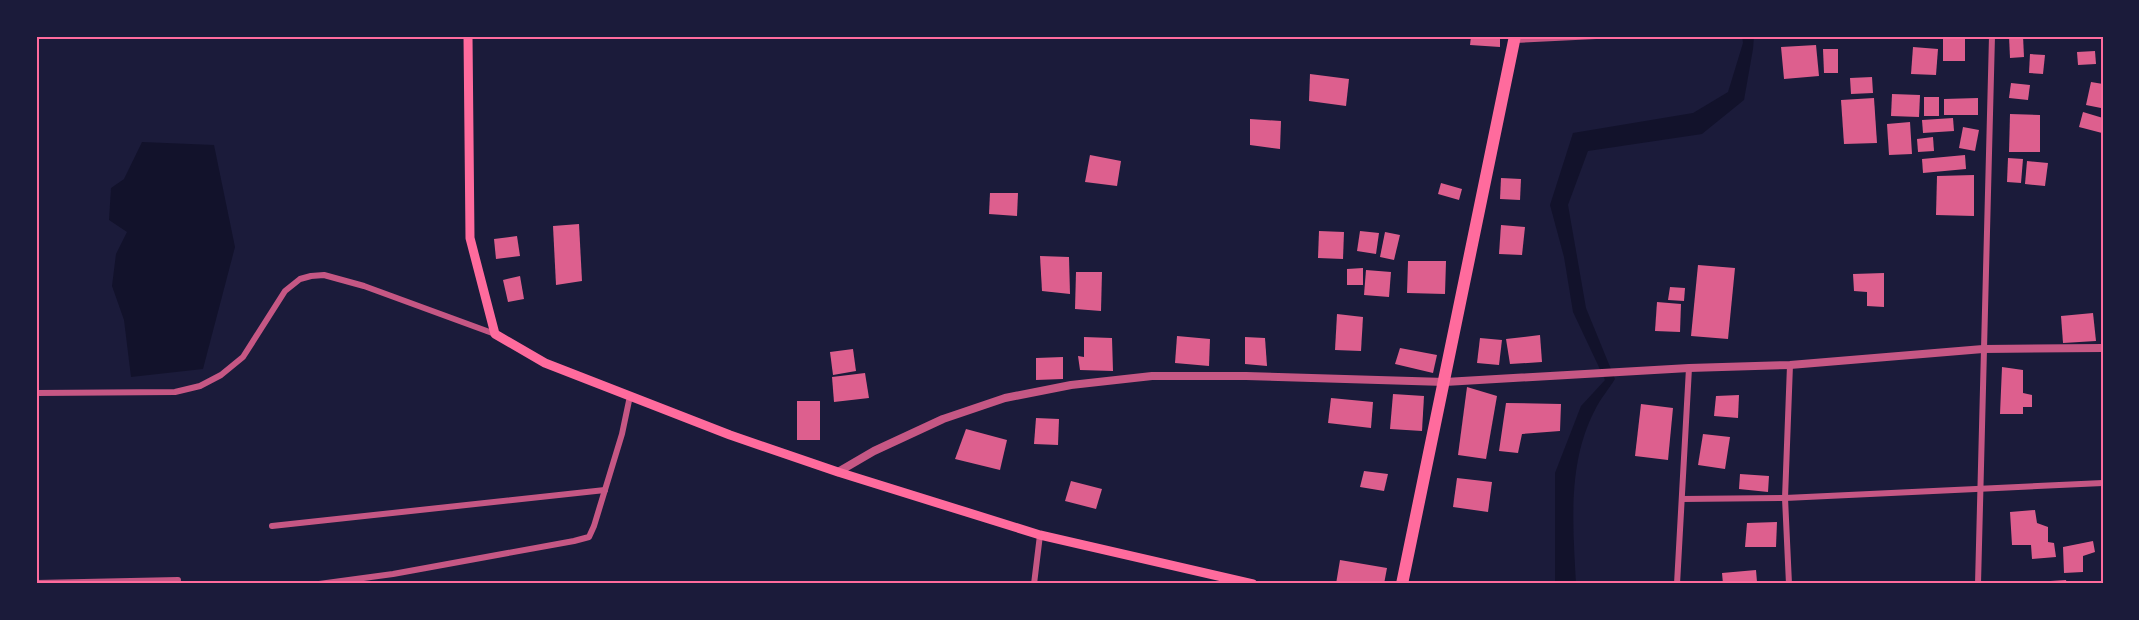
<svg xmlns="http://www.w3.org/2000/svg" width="2139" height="620" font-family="Signika,sans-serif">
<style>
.water{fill:#12122b}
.building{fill:#dd5f8e}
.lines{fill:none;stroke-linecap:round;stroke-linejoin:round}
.minor{stroke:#c65784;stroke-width:6}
.tertiary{stroke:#c65784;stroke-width:8}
.secondary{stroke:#ff6b9d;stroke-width:9}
.trunk{stroke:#ff6b9d;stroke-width:12}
.neatline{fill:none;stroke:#ff6b9d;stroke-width:2}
</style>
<rect width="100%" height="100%" fill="#1b1b3a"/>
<!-- water -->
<g class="water">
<path d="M1742,36H1754L1753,49L1744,100L1702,134L1588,151L1568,205L1586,308L1615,379C1609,389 1600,399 1595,410C1567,463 1573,526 1576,584H1555V473L1581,406L1605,380L1573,312L1564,257L1550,205L1573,133L1693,113L1728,92L1743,43Z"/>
<path d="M142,142L214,145L235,247L203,369L131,377L124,320L112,286L116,254L127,232L109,220L111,188L124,179Z"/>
</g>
<!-- building -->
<g class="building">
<path d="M1471,36H1500V47L1470,45Z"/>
<rect x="1943" y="36" width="22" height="25"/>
<path d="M2009,36H2023L2024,57L2010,58Z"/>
<path d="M1816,45L1819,76L1784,79L1781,47Z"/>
<path d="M1913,47L1938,49L1936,75L1911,74Z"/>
<path d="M1823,49H1838V73H1824Z"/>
<path d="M2095,51L2096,64L2078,65L2077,52Z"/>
<path d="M2030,54L2045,55L2043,74L2029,73Z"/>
<path d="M1310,74L1349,79L1346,106L1309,101Z"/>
<path d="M1872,77L1873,93L1851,94L1850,78Z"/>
<path d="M2091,82L2103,84L2101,108L2086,105Z"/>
<path d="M2011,83L2030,85L2028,100L2009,98Z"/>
<path d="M1892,94L1920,95L1919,117L1891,116Z"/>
<rect x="1924" y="97" width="15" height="19"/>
<path d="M1874,98L1877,143L1844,144L1841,100Z"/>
<path d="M1978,98V115H1944V99Z"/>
<path d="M2083,112L2103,118L2102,133L2079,127Z"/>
<path d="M2010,114L2040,115V152H2009Z"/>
<path d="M1953,118L1954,131L1923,133L1922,120Z"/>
<path d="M1250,119L1281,121L1280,149L1250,145Z"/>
<path d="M1910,122L1912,154L1889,155L1887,124Z"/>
<path d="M1963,127L1979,130L1975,151L1959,148Z"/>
<path d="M1933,137L1934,151L1918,152L1917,139Z"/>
<path d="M1090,155L1121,161L1117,186L1085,182Z"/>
<path d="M1965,155L1966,169L1923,173L1922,159Z"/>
<path d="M2008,158L2023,159L2021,183L2007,182Z"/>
<path d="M2027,161L2048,163L2045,186L2025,184Z"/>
<path d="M1974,175V216L1936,215L1937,176Z"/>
<path d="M1501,178L1521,179L1520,200L1500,199Z"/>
<path d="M1441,183L1462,189L1459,200L1438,194Z"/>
<path d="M990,193H1018L1017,216L989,214Z"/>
<path d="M579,224L582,281L556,285L553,226Z"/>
<path d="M1501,225L1525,227L1522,255L1499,254Z"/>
<path d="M1319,231L1344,232L1343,259L1318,258Z"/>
<path d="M1360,231L1379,233L1376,254L1357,251Z"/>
<path d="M1385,232L1400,235L1394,260L1380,257Z"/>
<path d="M517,236L520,256L496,259L494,239Z"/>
<path d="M1040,256L1069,257L1070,294L1042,291Z"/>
<path d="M1408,261H1446L1445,294L1407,293Z"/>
<path d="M1698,265L1735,268L1728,339L1691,336Z"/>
<path d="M1363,268V285H1347V269Z"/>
<path d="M1366,270L1391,272L1389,297L1364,295Z"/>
<path d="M1076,272H1102L1101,311L1075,309Z"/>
<path d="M1884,273V307L1867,306V292L1854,291L1853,274Z"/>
<path d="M520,276L524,299L508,302L503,280Z"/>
<path d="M1670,287L1685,288L1684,301L1668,300Z"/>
<path d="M1657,302L1681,304L1680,332L1655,331Z"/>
<path d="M2093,313L2096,341L2063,343L2061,316Z"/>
<path d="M1337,314L1363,317L1361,351L1335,350Z"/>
<path d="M1540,335L1542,362L1510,364L1506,339Z"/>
<path d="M1177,336L1210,339L1209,366L1175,363Z"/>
<path d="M1084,337L1112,338L1113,371L1080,370L1078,356L1084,357Z"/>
<path d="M1245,337L1265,338L1267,366L1245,364Z"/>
<path d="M1480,338L1502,340L1499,365L1477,363Z"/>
<path d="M1400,348L1437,355L1433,373L1395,364Z"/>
<path d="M853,349L856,371L833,375L830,352Z"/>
<path d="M1063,357V379L1036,380V358Z"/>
<path d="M2002,367L2023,370V393L2032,395V407H2023V414H2000Z"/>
<path d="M865,373L869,398L834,402L832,377Z"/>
<path d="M1467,387L1497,396L1486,459L1458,455Z"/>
<path d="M1393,394L1424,396L1422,431L1390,429Z"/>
<path d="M1739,395L1738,418L1714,416L1716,396Z"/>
<path d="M1331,398L1373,402L1371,428L1328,423Z"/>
<rect x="797" y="401" width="23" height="39"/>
<path d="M1506,403L1561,404L1560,431L1522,434L1518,453L1499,451Z"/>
<path d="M1641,404L1673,408L1668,460L1635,456Z"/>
<path d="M1036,418L1059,419L1058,445L1034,444Z"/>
<path d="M966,429L1007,440L1000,470L955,459Z"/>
<path d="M1703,434L1730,437L1725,469L1698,465Z"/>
<path d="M1364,471L1388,474L1384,491L1360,487Z"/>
<path d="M1740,474L1769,476L1768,492L1739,489Z"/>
<path d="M1457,478L1492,482L1488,512L1453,507Z"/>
<path d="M1071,481L1102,489L1096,509L1065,501Z"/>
<path d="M2035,510L2037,523L2048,527V542L2054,543L2056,557L2032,559L2031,545H2012L2010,512Z"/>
<path d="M1777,522L1776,547H1745L1747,523Z"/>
<path d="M2093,541L2095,552L2083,556V572L2064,573L2063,547Z"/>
<path d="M1340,560L1387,568L1384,584H1336Z"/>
<path d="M1756,570L1757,582L1771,581V584H1723L1722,573Z"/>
<path d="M2066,580L2067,584H2036L2035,582Z"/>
</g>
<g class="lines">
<!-- minor -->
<g class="minor">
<path d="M1515,40L1596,36"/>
<path d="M36,393L175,392L200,386L221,375L243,357L285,291L300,279L311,276L324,275L364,286L495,334"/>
<path d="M1682,499L1785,498L2103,483"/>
<path d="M272,526L605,490"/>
<path d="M36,583L178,580"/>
<path d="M319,584L393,574L574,541L589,537L594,526L622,434L630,396"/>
<path d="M1034,584L1040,535"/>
<path d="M1677,584L1689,368"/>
<path d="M1789,584L1785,498L1790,365"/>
<path d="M1978,584L1992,36"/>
</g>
<!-- tertiary -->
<path class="tertiary" d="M838,472L874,451L943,419L1005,398L1071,385L1152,376H1246L1445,382L1689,368L1790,365L1983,349L2103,348"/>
<!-- secondary -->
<path class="secondary" d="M468,36L470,238L495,334L545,363L730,435L838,472L1040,535L1253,584"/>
<!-- trunk -->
<path class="trunk" d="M1402,584L1515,36"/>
</g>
<!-- border -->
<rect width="2139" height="620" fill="none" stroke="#1b1b3a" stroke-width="75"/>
<rect x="38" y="38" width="2064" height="544" class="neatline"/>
</svg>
